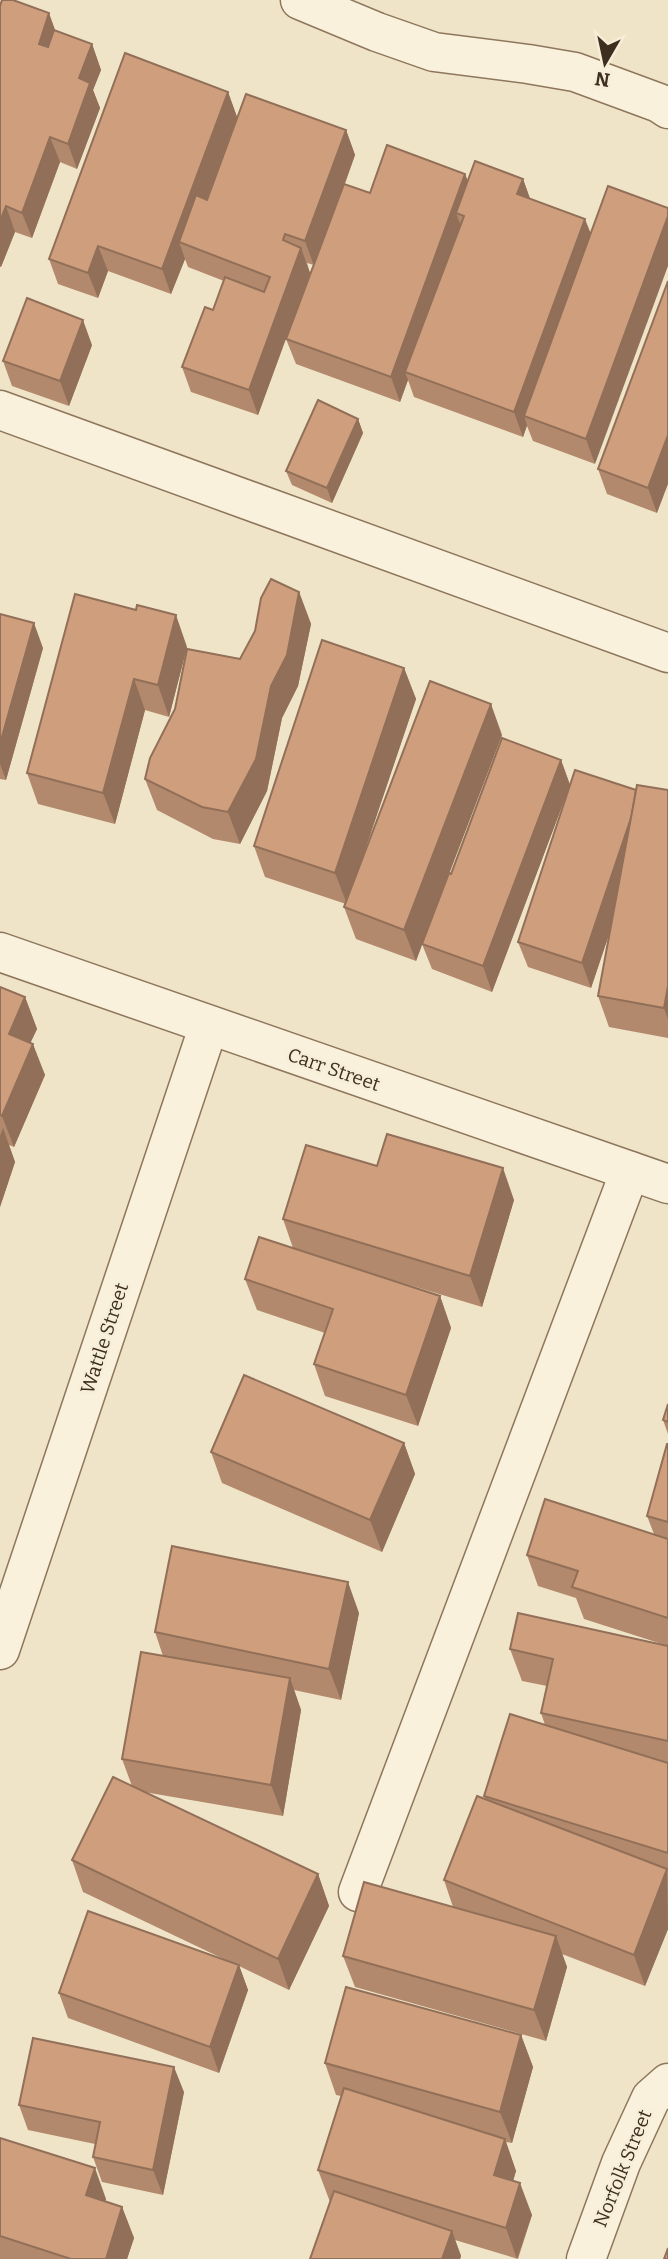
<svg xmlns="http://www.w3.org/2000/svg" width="668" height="2259" font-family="Bitter,serif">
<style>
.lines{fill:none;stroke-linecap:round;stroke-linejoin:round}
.minor-casing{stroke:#8d765c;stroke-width:41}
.minor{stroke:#faf1dc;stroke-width:38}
.wall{fill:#b2896c}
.shaded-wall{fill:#916f58}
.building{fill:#cf9f7d;stroke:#916f58;stroke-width:2}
.labels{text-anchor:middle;stroke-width:5;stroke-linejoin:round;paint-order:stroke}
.street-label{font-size:19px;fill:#3d2e20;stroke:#f7eed8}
</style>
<rect width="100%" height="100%" fill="#f0e4c8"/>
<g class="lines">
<defs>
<g id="minor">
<path d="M300,0L377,32L434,52L528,64L575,72L659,103L668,109"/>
<path d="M0,410L668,653"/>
<path d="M0,952L668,1184"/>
<path d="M0,1650L209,1025"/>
<path d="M358,1892L630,1171"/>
<path d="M586,2259L621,2163L651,2098L668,2083"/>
</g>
</defs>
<!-- minor casing -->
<use href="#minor" class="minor-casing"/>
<!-- minor -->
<use href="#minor" class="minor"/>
</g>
<!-- wall -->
<g class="wall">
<path d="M0,6L56,31L92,44L101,70L93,90L100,108L77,169L60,162L32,238L15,232L1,267H0Z"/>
<path d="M228,92L237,117L346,130L355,155L345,184L370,193L465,174L468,181L523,179L530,199L595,464L533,441L527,426L523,437L414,397L408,380L400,402L296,364L286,339L314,265L307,263L310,273L258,415L191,392L182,367L213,310L224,281L188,267L185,259L171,294L108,271L98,298L58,284L49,259Z"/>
<path d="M668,281L657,513L607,494L598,469Z"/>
<path d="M92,345L69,406L12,386L3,361Z"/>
<path d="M358,419L363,433L332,503L292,485L286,471Z"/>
<path d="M299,592L311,624L298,686L282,718L267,791L240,844L213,839L157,810L145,779L175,709L186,651L169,717L145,710L115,824L38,804L27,773L75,594L187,647V649L240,659Z"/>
<path d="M0,614L43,648L6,780L0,779Z"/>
<path d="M404,668L416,699L356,875L502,735L449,873L451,874L561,760L570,785L492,992L432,969L422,944L416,961L356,939L344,907L346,904L265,877L254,846Z"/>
<path d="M636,790H668V1038L609,1027L598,996L609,934L591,988L528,967L518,942Z"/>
<path d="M0,987L25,997L37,1029L30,1043L45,1075L14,1147L9,1145L15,1162L0,1207Z"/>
<path d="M377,1166L514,1200L482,1307L383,1277L440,1296L451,1328L418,1426L325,1396L314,1364L325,1333L257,1310L245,1279L293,1248L283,1219Z"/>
<path d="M668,1404V1434L663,1420Z"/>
<path d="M404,1443L415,1474L382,1552L222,1483L211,1452Z"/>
<path d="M668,1444V1929L645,1986L562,1954L567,1967L546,2041L355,1987L343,1956L453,1907L444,1880L485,1799L484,1796L545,1725L541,1713L547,1686L522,1681L510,1649L665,1645L584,1619L576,1598L538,1586L527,1555L654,1534L647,1516Z"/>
<path d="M359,1613L341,1700L294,1690L301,1710L283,1816L144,1792L318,1874L329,1906L289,1990L239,1966L248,1990L219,2073L68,2018L59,1993L232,1963L83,1892L72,1860L132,1786L122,1759L163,1656L155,1632Z"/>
<path d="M521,2035L533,2067L512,2143L506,2142L516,2171L513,2181L532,2215L518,2259L455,2240L461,2256L460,2259H310L330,2202L318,2170L341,2096L336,2095L325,2063Z"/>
<path d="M184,2092L163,2195L102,2182L93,2157L95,2144L28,2130L19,2105Z"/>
<path d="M0,2138L106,2199L105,2202L122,2207L134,2238L127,2259H0Z"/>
</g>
<!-- shaded-wall -->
<g class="shaded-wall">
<path d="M49,13L58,38L48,69L39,44Z"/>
<path d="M92,44L101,70L93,90L100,108L77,169L68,144L79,78Z"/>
<path d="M228,92L237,117L189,246L179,242L185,259L171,294L162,269Z"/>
<path d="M346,130L355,155L314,266L305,241Z"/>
<path d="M50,137L60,162L32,238L22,213Z"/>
<path d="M465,174L475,200L464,216L456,213L463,231L405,372L408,380L400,402L391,377Z"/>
<path d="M523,179L532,204L517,194Z"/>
<path d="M6,206L15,232L1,267L0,264V221Z"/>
<path d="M668,216V266L595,464L586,439Z"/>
<path d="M585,219L595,244L524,416L527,425L523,437L514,412Z"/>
<path d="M98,246L108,271L98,298L88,273Z"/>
<path d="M301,248L310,273L258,415L249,390Z"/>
<path d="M83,320L92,345L69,406L60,381Z"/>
<path d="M358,419L363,433L332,503L327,488Z"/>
<path d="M668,435V484L657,513L648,488Z"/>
<path d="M299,592L311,624L298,686L282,718L267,791L240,844L228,812L271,686Z"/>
<path d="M176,615L187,647L169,717L158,685Z"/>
<path d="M34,623L43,648L6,780L0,764V744Z"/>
<path d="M404,668L416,699L347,904L335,873Z"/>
<path d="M134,679L145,710L115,824L103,793Z"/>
<path d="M491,704L502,735L416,961L404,930Z"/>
<path d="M561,760L570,785L492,992L483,966Z"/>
<path d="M640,791L649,816L591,988L582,963Z"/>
<path d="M668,986V1019L664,1008Z"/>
<path d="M25,997L37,1029L20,1065L9,1034Z"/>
<path d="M33,1044L45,1075L14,1147L2,1116Z"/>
<path d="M3,1128L15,1162L0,1207V1136Z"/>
<path d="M503,1168L514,1200L482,1307L470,1276Z"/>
<path d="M440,1296L451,1328L418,1426L406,1395Z"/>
<path d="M404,1443L415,1474L382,1552L370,1520Z"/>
<path d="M348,1582L359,1613L341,1700L329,1669Z"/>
<path d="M290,1678L301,1710L283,1816L271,1785Z"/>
<path d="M667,1869L668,1929L645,1986L634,1955Z"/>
<path d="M318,1874L329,1906L289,1990L278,1959Z"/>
<path d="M556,1936L567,1967L546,2041L534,2010Z"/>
<path d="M239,1965L248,1990L219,2073L210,2047Z"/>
<path d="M521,2035L533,2067L512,2143L500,2112Z"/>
<path d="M174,2067L184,2092L163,2195L153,2170Z"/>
<path d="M505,2139L516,2171L505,2207L494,2175Z"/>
<path d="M95,2168L106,2199L97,2227L86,2195Z"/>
<path d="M520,2183L532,2215L517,2259L506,2228Z"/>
<path d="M122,2207L134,2238L127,2259H106Z"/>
<path d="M452,2231L461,2256L460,2259H442Z"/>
</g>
<!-- building -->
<g class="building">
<path d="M2,0H13L49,13L39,44L48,47L54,30L92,44L79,78L90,83L68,144L50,137L22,213L6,206L0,221V6Z"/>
<path d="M125,53L228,92L162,269L98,246L88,273L49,259Z"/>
<path d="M246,94L346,130L305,241L285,234L283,240L301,248L249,390L182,367L205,307L213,310L225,277L264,292L270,277L179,242L196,195L207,200Z"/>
<path d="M387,145L465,174L391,377L286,339L344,184L370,193Z"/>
<path d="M475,161L523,179L517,194L585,219L514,412L405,372L464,216L456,213Z"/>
<path d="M608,186L668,208V216L586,439L524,416Z"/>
<path d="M668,281V435L648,488L598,469Z"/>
<path d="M27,298L83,320L60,381L3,361Z"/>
<path d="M318,400L358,419L327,488L286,471Z"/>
<path d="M271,579L299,592L287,655L271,686L256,759L228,812L202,807L145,779L150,758L175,709L187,649L240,659L255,631L261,598Z"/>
<path d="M75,594L136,610L137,605L176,615L158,685L134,679L103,793L27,773Z"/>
<path d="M0,614L34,623L0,744Z"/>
<path d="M322,640L404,668L335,873L254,846Z"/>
<path d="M430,681L491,704L404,930L344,907Z"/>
<path d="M502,738L561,760L483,966L422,944L449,873L451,874Z"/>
<path d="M575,770L636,790L632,815L582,963L518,942Z"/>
<path d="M637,785L668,790V986L664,1008L598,996Z"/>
<path d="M0,987L25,997L9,1034L33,1044L2,1116L0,1115Z"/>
<path d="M387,1134L503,1168L470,1276L283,1219L306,1145L377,1166Z"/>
<path d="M259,1237L440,1296L406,1395L314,1364L333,1309L245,1279Z"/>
<path d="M244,1375L404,1443L370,1520L211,1452Z"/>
<path d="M668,1404V1422L663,1420Z"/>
<path d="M667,1444H668V1522L647,1516Z"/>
<path d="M545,1499L668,1539V1618L572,1587L578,1571L527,1555Z"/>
<path d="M172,1546L348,1582L329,1669L155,1632Z"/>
<path d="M518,1613L668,1646V1741L541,1713L553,1659L510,1649Z"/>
<path d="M141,1652L290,1678L271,1785L122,1759Z"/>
<path d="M510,1714L668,1763V1853L484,1796Z"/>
<path d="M113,1777L318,1874L278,1959L72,1860Z"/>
<path d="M477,1796L667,1869L634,1955L444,1880Z"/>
<path d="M364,1882L556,1936L534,2010L343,1956Z"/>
<path d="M88,1911L239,1965L210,2047L59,1993Z"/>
<path d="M346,1987L521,2035L500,2112L325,2063Z"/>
<path d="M33,2038L174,2067L153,2170L93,2157L100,2122L19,2105Z"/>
<path d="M344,2088L505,2139L494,2175L520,2183L506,2228L318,2170Z"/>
<path d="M0,2138L95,2168L86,2195L122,2207L106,2259H71L0,2236Z"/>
<path d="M334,2191L452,2231L442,2259H310Z"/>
<path d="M668,2248V2259H664Z"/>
</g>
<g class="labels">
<!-- street labels -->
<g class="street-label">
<text transform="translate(334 1069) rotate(19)" y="7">Carr Street</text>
<text transform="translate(104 1338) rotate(-72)" y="7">Wattle Street</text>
<text transform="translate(622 2168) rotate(-68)" y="7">Norfolk Street</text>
</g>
</g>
<!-- north arrow -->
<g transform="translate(605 63) rotate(189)" stroke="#f7eed8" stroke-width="5" paint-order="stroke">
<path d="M0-5L12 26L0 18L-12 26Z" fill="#3d2e20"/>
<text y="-10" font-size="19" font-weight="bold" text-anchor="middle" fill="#3d2e20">N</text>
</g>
</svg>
